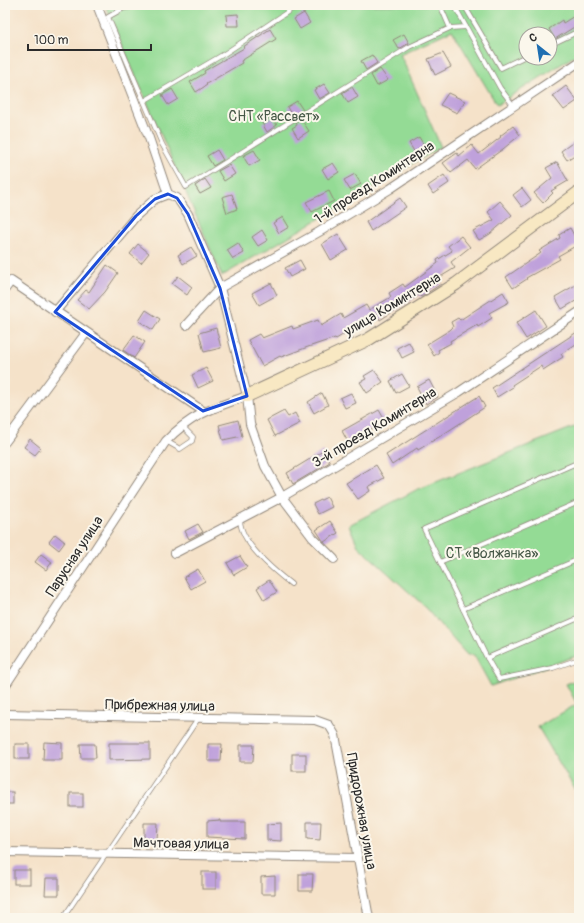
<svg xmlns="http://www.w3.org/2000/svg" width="584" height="923" font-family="Pangolin,sans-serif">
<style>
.green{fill:#94db95;stroke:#608360;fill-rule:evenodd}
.building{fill:#bfa1db}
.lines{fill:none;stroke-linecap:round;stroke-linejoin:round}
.lane-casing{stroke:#90867a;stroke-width:5.5}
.street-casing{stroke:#90867a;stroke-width:10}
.secondary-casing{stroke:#90867a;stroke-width:14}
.lane{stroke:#fff;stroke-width:4}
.street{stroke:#fff;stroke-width:8}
.secondary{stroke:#f8e8c3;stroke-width:12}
.marked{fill:none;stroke:#1d4ed8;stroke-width:3;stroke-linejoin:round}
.labels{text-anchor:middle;stroke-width:4;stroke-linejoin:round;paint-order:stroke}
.park-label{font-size:14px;fill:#455746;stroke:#fbf7ec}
.street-label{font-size:14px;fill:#2b2b2b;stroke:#fbf7ec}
</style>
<rect width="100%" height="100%" fill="#fbf7ec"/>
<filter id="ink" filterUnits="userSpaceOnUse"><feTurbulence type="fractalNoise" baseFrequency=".025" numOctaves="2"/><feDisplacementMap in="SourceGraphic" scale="8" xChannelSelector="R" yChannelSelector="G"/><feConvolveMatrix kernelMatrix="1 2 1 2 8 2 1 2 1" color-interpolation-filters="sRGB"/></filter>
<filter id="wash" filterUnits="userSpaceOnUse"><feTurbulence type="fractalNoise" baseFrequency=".012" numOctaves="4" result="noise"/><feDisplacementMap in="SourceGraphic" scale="16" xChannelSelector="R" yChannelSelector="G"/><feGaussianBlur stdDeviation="0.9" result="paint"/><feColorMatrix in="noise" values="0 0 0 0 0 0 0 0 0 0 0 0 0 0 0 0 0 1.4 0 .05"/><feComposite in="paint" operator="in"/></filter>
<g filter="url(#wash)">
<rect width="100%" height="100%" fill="#f5e2c9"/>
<!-- green -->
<g class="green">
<path d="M105,5H579V53L497,105L452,30L400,54L441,147L222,276ZM526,34H550V58H526Z"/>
<path d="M579,425V655L491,686L474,655H467L421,603L358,546L349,525L416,490Z"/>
<path d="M579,679V796L538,727L577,704L566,684Z"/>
</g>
<g id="blocks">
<!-- building -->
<g class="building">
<path d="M304,13L310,23L300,29L294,19Z"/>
<path d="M579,13V24L555,39L549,29L562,20L563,23Z"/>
<path d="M238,14L239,26H227L226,15Z"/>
<path d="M270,29L276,39L241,61L242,63L206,84L207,85L196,92L190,82L205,73L204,71L244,48L243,47Z"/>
<path d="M404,34L409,43L399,49L393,40Z"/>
<path d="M443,53L451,67L435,75L428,59Z"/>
<path d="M372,55L377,63L366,70L361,61Z"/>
<path d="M380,69L388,80L377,86L371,75Z"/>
<path d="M324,84L330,93L319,99L314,90Z"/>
<path d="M566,86L577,101L564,110L553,96Z"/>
<path d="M352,87L358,97L348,103L342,93Z"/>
<path d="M172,89L178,99L168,105L162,95Z"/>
<path d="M448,93L465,101L457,113L440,105Z"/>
<path d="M297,101L303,110L292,116L287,107Z"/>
<path d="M272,117L277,125L267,132L262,123Z"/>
<path d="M301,119L309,131L298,138L292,128L297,125L296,122Z"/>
<path d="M513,126L520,135L503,149L475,169L468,160L451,173L443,163L457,153L459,156L472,145L479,154L501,137L500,136Z"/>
<path d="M419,137L425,147L415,153L409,143Z"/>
<path d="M575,141L579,148V152L567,160L561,151Z"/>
<path d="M217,150L223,160L213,166L207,156Z"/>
<path d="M254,150L260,160L249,166L243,156Z"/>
<path d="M557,162L568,181L551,191L553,193L543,203L534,193L552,178L546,168Z"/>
<path d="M333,163L339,172L328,179L322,169Z"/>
<path d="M229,165L235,174L224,181L218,171Z"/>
<path d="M355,174L361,184L350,190L344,180Z"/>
<path d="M444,175L449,183L433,194L428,186Z"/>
<path d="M205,179L211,188L200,194L195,186Z"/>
<path d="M522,188L531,200L522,207L513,195Z"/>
<path d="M329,191L334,201L312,212L306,202Z"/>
<path d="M232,194L237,209L227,213L222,197Z"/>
<path d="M400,198L406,207L371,231L366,222Z"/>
<path d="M500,201L512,215L490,234L479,240L473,231L494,220L488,212Z"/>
<path d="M283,217L289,227L279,233L273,223Z"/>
<path d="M570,228L579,244L558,256L560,259L526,278L527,279L513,288L506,277L541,253L539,251L560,238L559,235Z"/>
<path d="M262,230L268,240L258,246L252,237Z"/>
<path d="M338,234L348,250L331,260L322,244Z"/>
<path d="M461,236L470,247L451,262L455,268L437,279L441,284L421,297L419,295L380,320L376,313L349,328L351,330L336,339L335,338L308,347L281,357L280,356L262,366L248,340L259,334L262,338L292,326L293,329L318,320L321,326L341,314L343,318L366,305L369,310L391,297L389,293L403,284L405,287L438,263L437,260L452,251L448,246Z"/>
<path d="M238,243L244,253L233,259L227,250Z"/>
<path d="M138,244L149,253L141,263L130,254Z"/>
<path d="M191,247L197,256L183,264L178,255Z"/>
<path d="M300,260L305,269L290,277L285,268Z"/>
<path d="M107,265L118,273L105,292L89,309L77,300L86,290L89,292Z"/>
<path d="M178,276L192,287L187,295L172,284Z"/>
<path d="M271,283L277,295L259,305L252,293Z"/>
<path d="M579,283V299L562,309L555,297Z"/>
<path d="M503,292L509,302L489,313L492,318L478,327L477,325L450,341L451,343L438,350L439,352L434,356L427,344L450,330L453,327L451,322L458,318L460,320Z"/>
<path d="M146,310L160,319L153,330L139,321Z"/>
<path d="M536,310L546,326L526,339L516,323Z"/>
<path d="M216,328L221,348L204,352L199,333Z"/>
<path d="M577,332L579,336V342L561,354L563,357L543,370L541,366L512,385L513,387L497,397L492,388Z"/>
<path d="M134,335L145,342L134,358L123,350Z"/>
<path d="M409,342L414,352L402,358L397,348Z"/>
<path d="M206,368L213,381L198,388L192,375Z"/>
<path d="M374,370L383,382L367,393L360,382L366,379L364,376Z"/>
<path d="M402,374L409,386L396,393L390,381Z"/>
<path d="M429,380L438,397L426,404L417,387Z"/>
<path d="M322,393L328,405L314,413L308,402Z"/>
<path d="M351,393L356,403L345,408L340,398Z"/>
<path d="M479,396L485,407L439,437L418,450L417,448L392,465L386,455Z"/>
<path d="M379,410L386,422L363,434L365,438L350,446L342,431Z"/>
<path d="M284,411L288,417L295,413L300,423L275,436L267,420Z"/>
<path d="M238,420L242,436L223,440L219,425Z"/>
<path d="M30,439L41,448L35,455L24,447Z"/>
<path d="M323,451L330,462L293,484L287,473Z"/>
<path d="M376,465L384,478L368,487L370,491L358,499L346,483Z"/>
<path d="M327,497L332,507L318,514L313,504Z"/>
<path d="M330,521L338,533L324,542L316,530Z"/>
<path d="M198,524L203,532L189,539L185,531Z"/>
<path d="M55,534L65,542L59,550L49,542Z"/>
<path d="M41,554L52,562L46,570L35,562Z"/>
<path d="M240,556L247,567L234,575L227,563Z"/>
<path d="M198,569L205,581L191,589L184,577Z"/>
<path d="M269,580L277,592L264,600L257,588Z"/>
<path d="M44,742L62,743V760H43Z"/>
<path d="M109,743H150V759L109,760Z"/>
<rect x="15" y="744" width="14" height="15"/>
<path d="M80,744H95L96,758H81Z"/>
<path d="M208,744H222L221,761H208Z"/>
<path d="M240,745H254L253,762H240Z"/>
<rect x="292" y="754" width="14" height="17"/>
<rect x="5" y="792" width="8" height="12"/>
<rect x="70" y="793" width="13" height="14"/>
<path d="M220,820V822H245V839L207,837V821Z"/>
<path d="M307,822H321L320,840L307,839Z"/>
<path d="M144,823H158L157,840H144Z"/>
<path d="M281,823V841L267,840V824Z"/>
<rect x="14" y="870" width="16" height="14"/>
<rect x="202" y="872" width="14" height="17"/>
<path d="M299,874H313L312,891H299Z"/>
<path d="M275,876V894H261V877Z"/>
<path d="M46,878H59V895H45Z"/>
</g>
</g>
</g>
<g filter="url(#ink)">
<use href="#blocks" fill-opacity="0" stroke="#90867a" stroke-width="1"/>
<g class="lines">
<defs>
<g id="lane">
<path d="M151,5L124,8L108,17L162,144L186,187L409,47L450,28L466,27"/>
<path d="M440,5L450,28"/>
<path d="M454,5L500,88L513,105"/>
<path d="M464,5L501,68L526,56"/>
<path d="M550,45L579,31"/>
<path d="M144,101L224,54L298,5"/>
<path d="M166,441L180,449L192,441L193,437L182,426"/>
<path d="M579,462L424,529L487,658L579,618"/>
<path d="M240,519C240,543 273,570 291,584"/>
<path d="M440,562L579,502"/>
<path d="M463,609L579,559"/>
<path d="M487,658L499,679L553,668L579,659"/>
<path d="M63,918L198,719"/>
</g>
<g id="street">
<path d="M97,5L149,138L168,194L177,198L188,214L220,288L247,396L250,424L265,466L282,497L313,538L334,559"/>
<path d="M5,289L11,281L203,411"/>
<path d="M55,312L136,216L155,199L168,194"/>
<path d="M186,325L220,288L319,232L390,189L579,62"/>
<path d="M5,442L86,333"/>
<path d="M175,553L282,497L459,392L579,312"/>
<path d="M5,686L166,441C192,414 213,408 247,396"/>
<path d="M5,714L315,720L329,725L335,735L369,918"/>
<path d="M5,852L357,858"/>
</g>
<path id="secondary" d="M247,396L369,339L456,284L579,192"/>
</defs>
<!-- lane casing -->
<use href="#lane" class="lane-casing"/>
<!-- street casing -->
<use href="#street" class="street-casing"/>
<!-- secondary casing -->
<use href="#secondary" class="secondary-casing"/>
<!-- lane -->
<use href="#lane" class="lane"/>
<!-- street -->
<use href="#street" class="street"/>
<!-- secondary -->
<use href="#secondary" class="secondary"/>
</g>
</g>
<!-- marked area -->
<path class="marked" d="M168,194L177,198L188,214L220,288L247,396L203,411L55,312L136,216L155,199Z"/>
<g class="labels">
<!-- park labels -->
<g class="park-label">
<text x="274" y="121">СНТ «Рассвет»</text>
<text x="492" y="558">СТ «Волжанка»</text>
</g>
<!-- street labels -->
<g class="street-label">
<text transform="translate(374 182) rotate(-33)" y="5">1-й проезд Коминтерна</text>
<text transform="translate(392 304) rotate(-31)" y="5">улица Коминтерна</text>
<text transform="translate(374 427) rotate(-31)" y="5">3-й проезд Коминтерна</text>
<text transform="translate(74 556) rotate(-57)" y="5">Парусная улица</text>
<text transform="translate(160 705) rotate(1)" y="5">Прибрежная улица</text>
<text transform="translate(362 811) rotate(80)" y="5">Придорожная улица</text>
<text transform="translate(181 843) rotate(1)" y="5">Мачтовая улица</text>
</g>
</g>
<!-- margin -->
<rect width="584" height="923" fill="none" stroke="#fbf7ec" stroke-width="20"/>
<!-- north arrow -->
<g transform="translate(538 46) rotate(330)"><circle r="19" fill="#fbf7ec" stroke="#a8a59f"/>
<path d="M0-3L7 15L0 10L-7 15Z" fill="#1f6fb2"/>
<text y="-6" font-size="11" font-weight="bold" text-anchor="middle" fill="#2b2b2b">С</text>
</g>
<!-- scale -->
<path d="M28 44v6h123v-6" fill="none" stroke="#2b2b2b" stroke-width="2"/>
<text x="34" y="44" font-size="12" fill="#2b2b2b" stroke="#fbf7ec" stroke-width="3" paint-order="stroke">100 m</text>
</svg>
